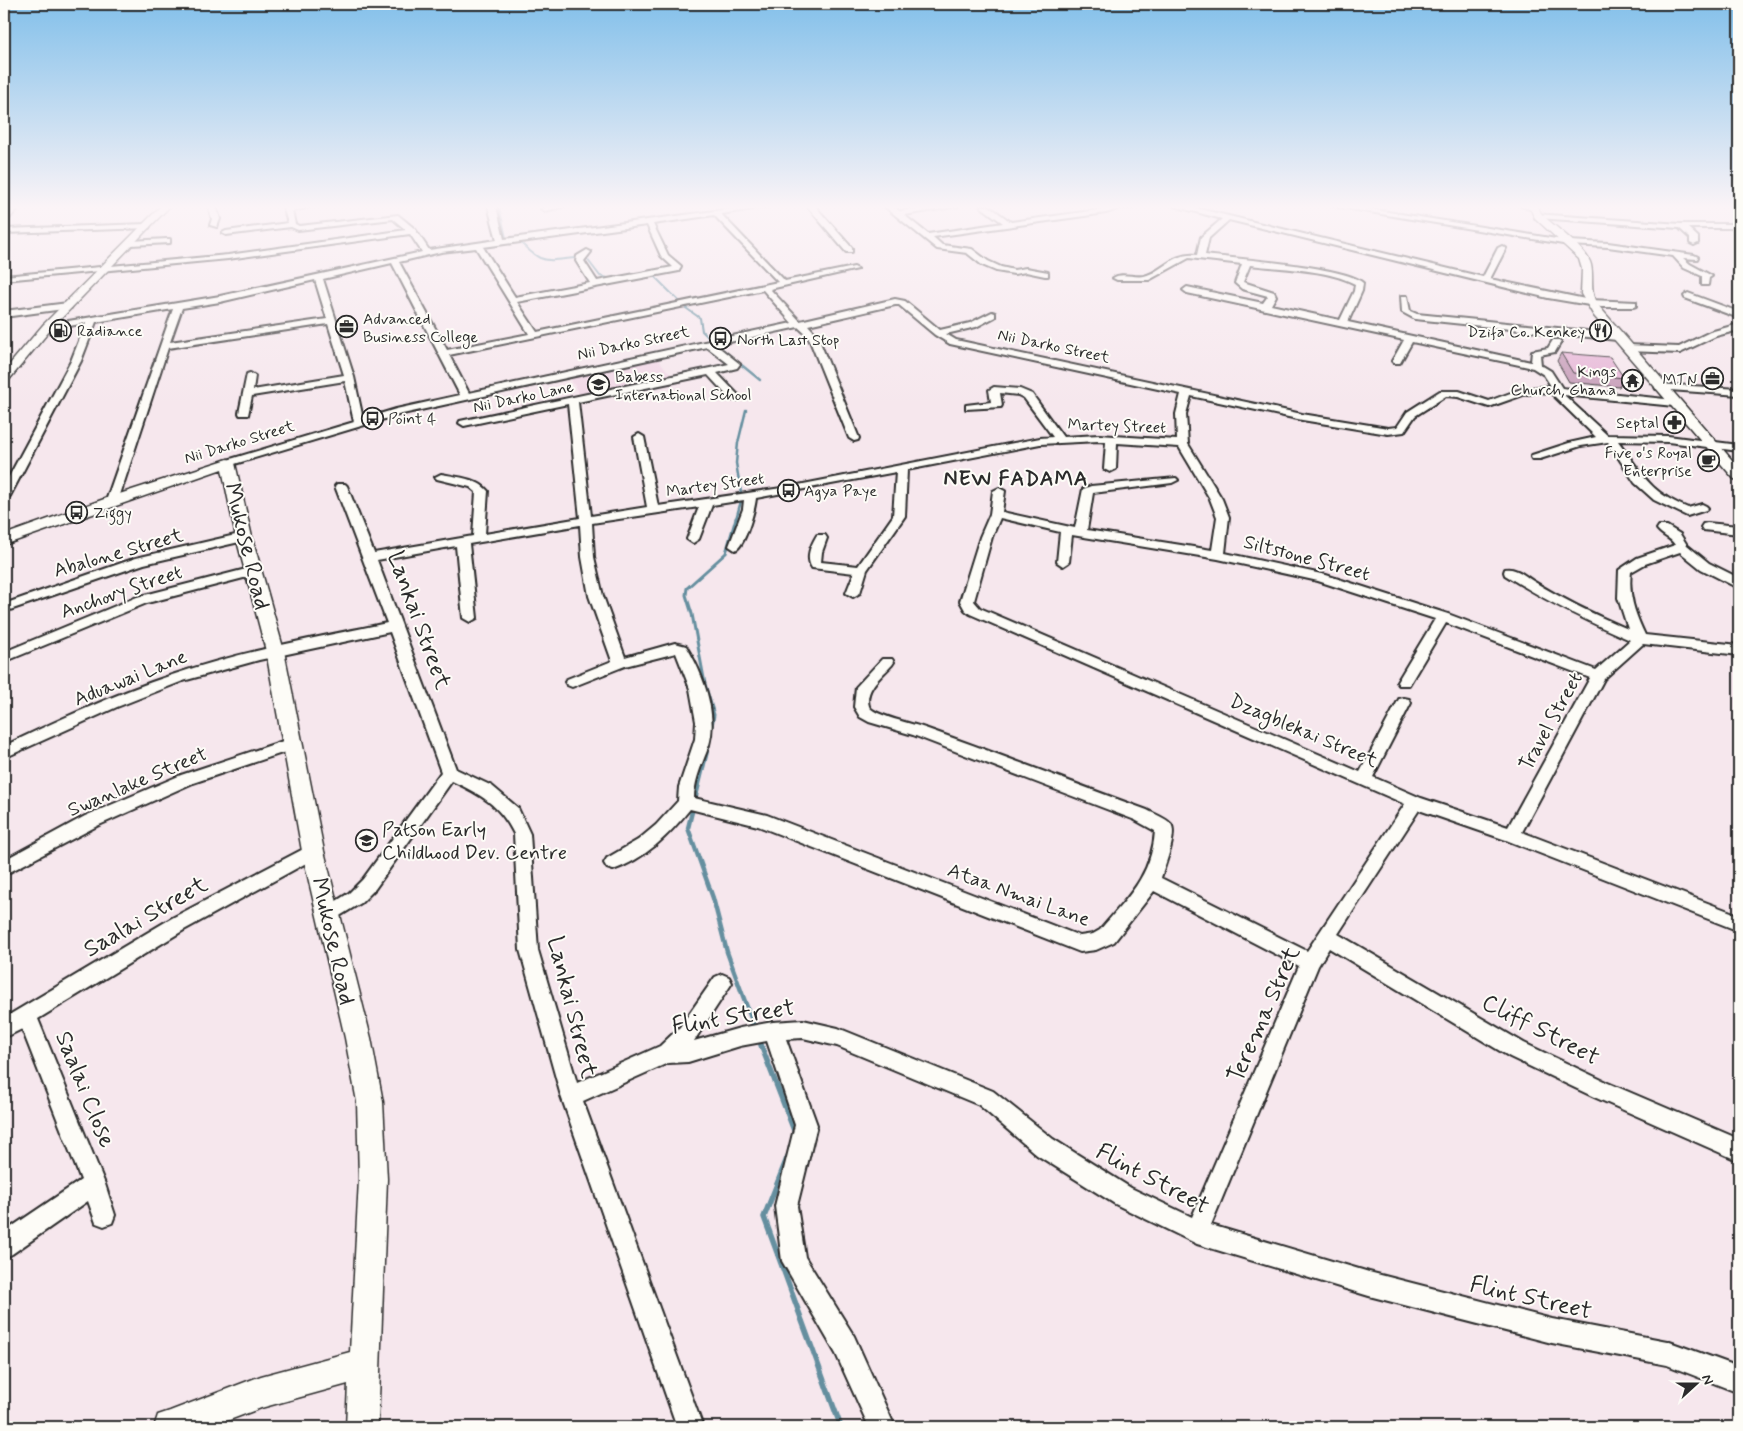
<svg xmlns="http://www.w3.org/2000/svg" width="1743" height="1431" font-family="Mynerve,sans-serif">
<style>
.built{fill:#f1d8e6}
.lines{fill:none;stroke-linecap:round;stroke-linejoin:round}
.stream-far4{stroke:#658f9f;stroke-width:2}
.stream-far3{stroke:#658f9f;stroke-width:2.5}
.stream-far2{stroke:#658f9f;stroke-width:3}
.stream-far1{stroke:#658f9f;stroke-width:4.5}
.stream{stroke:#658f9f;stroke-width:5.5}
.minor-casing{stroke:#2b2b2b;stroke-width:4}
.tertiary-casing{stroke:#2b2b2b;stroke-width:3}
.minor{fill:#fdfcf7;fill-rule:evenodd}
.tertiary{fill:#fdfcf7;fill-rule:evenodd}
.wall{fill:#c69db8;stroke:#2b2b2b}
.building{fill:#e6b6d6;stroke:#2b2b2b}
.labels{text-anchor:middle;stroke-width:4;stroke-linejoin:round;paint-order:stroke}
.far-poi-label{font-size:16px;fill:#2b2b2b;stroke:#fdfcf7;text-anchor:start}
.far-street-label{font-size:16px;fill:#2b2b2b;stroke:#fdfcf7}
.street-label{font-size:20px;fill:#2b2b2b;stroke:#fdfcf7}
.poi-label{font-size:20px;fill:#2b2b2b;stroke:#fdfcf7;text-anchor:start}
.far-district-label{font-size:21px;font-weight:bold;letter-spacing:1px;fill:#2b2b2b;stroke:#fdfcf7}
.near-street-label{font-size:24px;fill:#2b2b2b;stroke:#fdfcf7}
</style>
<rect width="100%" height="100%" fill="#f6e7ed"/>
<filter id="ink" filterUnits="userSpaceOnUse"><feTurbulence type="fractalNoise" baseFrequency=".02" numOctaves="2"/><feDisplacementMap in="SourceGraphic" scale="10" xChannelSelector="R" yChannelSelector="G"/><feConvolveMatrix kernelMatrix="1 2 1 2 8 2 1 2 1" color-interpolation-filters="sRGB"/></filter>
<g filter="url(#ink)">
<!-- built -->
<path class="built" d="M656,357L671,375L580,395L568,375Z"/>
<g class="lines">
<!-- stream-far4 -->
<g class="stream-far4">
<path d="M499,206L506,238"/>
<path d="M518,241C525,246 532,254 540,258C554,264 572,255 587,259L600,276L612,279"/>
<path d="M651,273L679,301"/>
<path d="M683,306L700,318L702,331L711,340"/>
</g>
<!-- stream-far3 -->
<g class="stream-far3">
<path d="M717,345L760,380"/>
<path d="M741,493L736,463L738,443L746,410"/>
<path d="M736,519L741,501"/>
</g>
<!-- stream-far2 -->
<path class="stream-far2" d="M708,749L714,715L705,684L692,614L686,595L687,588L726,553L736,518"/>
<!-- stream-far1 -->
<g class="stream-far1">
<path d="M708,747L688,828L713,898L727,952L755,1029"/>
<path d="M759,1039L762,1046"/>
</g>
<!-- stream -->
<g class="stream">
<path d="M761,1045L795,1133"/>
<path d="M788,1156L764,1217L841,1427"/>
</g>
<defs>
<g id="minor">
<path d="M12,206H20L7,221H4V215Z"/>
<path d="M208,206H216L220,219L217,227L210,225L212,219Z"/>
<path d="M283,206H314L292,211L295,224L299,226L398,215L415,229L429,250L497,240L488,206H496L504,239L752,206H772L721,214L785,281L854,267L858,269L770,289L800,321L895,299L905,301L940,330L970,323L992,312L995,313V317L976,327L946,334L956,340L1302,414L1388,428L1397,427L1407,412L1440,391H1459L1489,401L1521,389L1551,386L1544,375L1533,368L1412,342L1400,363H1394L1392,361L1404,340L1187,293L1183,290L1187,287L1263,303L1268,296L1242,289L1235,283L1242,264L1189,258L1149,280H1117L1113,278C1121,272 1134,278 1144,276C1164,271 1172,252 1197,255L1201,237L1222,219L1174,206H1187L1483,277L1498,248L1502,246L1506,248L1490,279L1590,300L1636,302V306L1633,307H1601L1548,298L1229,220L1209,238L1205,255C1235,259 1345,266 1363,283L1362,291L1348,322L1531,362L1532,351L1548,348L1553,340H1559L1561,342L1555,352L1540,355L1541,365L1551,371L1562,388L1674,400L1679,403L1674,406L1564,395L1607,435L1668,436L1739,445V451L1668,442L1618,441C1643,474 1647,491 1688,508L1702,504L1706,506L1708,508L1706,510L1687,516L1654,500L1635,483L1608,442L1581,446L1540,459H1532L1531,457L1532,455L1569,443L1596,437L1551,393L1539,392L1523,395L1489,407L1458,397L1446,396L1415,416L1404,432L1388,434L1302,420L1191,396L1186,414L1188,444L1222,499L1229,517L1225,553L1326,575L1448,614L1596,670L1630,640C1584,620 1548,602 1505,575L1504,572L1505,569C1516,567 1525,576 1533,581C1564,600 1595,615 1628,629L1618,598L1619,570L1637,558L1675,545C1670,537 1662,536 1657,529L1659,526H1667L1680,534L1687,545L1709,563L1739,578V587L1734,586L1701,569L1680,552L1645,564L1631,572C1628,595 1635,614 1645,635L1739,645V655L1643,644L1604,679L1522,832L1739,915V931L1506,840L1419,810L1338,934L1524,1043L1608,1083L1739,1139V1161L1594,1097L1510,1057L1329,948L1318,966L1211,1225L1369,1272L1552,1319L1667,1341L1739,1367V1393L1667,1365L1552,1343L1369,1296L1197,1244L1115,1204L1037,1155L979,1105L837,1046L803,1038L786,1039L817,1125L797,1206L805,1257L854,1336L895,1427H869L836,1354L782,1261L775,1206L795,1125L767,1041L740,1046L688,1062L668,1063L583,1101L703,1427H677L561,1096L520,950L514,834C500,805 480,794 452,781L375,889L361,903L328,923L322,920L319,915L322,910L349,893L363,879L441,772L390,632L259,660L183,681L117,707L4,758V746C59,720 114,694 172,675C242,651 315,638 387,623L335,486L337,484H345L347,486L374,553L473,536L476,492L470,487L437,479L435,477L441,474C457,477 477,478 488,491L485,534L580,518L568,404L464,426L459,423L460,421L729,364L707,347L398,415L228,466L224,465L222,463L224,461L354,422L345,381L252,396L248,415H240L239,413L247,374L250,373L255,376L253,390L344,375L328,324L168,348L118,501L112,505L106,501L173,309L96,322L81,361L10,496L4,499V486L71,361L86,323L47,330L43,327L44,325L220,296L422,252L410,234L228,259L4,280V276L228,255L406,230L393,219L298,230L291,227L226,235L222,233L226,231L288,223ZM714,215L778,282L537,332L517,302L679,271L681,266L668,255L653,224ZM647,225L661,256L673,267L597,281L584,261L591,252L587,250L577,256L576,261L590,283L515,297L483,247ZM476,248L529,334L447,350L399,262L441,252ZM392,263L460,395L396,409L363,419L354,377L323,279ZM1250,265C1281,269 1327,269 1355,284L1354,291L1340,320L1271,305L1276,296L1274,292L1243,282ZM315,280L327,319L170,342L182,308L220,302ZM763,290L792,323L469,393L449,355ZM895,305H899L935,335L950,344L1181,394L1176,414L1177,440L1099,435L1063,437L1032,394L1020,389L994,387L989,390L991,402L966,405V409L1001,407L1002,405L1000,393L1018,395L1024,398L1053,437L1040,438L788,487L658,506L644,437L639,434L634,437L647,507L591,516L578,402L708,375L731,400H739V396L717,373L737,368L740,364L716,345L798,327L808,336L849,438L854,441L858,440L859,438L817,335L808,325ZM1099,441L1106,442L1104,469L1110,472L1116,469L1117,443L1179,447L1210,499L1217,517L1212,550L1087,530L1093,493L1172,483L1178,480L1176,478L1091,486L1083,489L1075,528L1002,512L1005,491L999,488L993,491L990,514L980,537L960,601L965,610L970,614L1405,804L1307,951L1161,878C1164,867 1178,834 1171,824C1166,818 1154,814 1147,810C1073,783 999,754 925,728C915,724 871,715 869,706C864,689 882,676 892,665L894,662L892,659H882L856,687L854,707L860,717L869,722L913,735L1135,820L1155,831C1152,876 1127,898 1100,930L1093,934L1080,936L767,815L694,798C694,780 703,762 709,745C718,714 703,673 686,646L675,643L625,657L603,596L594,557L592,523L699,507L687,539L693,543L699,539L712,505L744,500L743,509L729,546L735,550C745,547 755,509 756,498L896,472L893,516L858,566L821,562L822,552L827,538L825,535H817C811,545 805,557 812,568L854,573L846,593L853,597L860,593L867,570L905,516L907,470L1040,444ZM1000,518L1060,532L1057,562L1063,566L1069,562L1072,535L1218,559L1318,581L1435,619L1397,682L1399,685H1409L1446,623L1590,678L1508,827L1421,798L1373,777L1411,703L1409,699L1404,698L1399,699L1360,772L980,608L974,601L992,537ZM580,525L582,557L589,596L612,661L567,679L565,682L567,685L572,687L625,666L676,653L690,689L696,722L695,739L679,787L678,801L656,825L638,840L607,858L604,863L607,868L613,870C645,859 669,835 690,809L758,826L1080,952L1096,950L1114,942L1154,891L1299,966L1192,1217L1131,1188L1053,1139L993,1091L838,1028L803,1020L773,1022L740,1028L694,1041L732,983L729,977L722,974L715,977L680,1027L660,1046L577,1083L538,950L530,834L518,808L492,786L456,769L377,560L456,546L463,618L470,622L477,618L469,544Z"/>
<path d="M550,206H566L545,211L541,209Z"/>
<path d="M807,206H815L852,248V252H846Z"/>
<path d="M884,206H893L899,211L939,206H959L904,215L928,234L1003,223L980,206H989L1011,222L1105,209L1109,207L1108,206H1137L1133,208H1120L1106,213L933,237L942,245L972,249L988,261L1001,267L1014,270L1026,268L1048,272V276H1045L1026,272L1014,274L996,271L982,265L967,253L937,249Z"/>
<path d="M1333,206H1351L1569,241L1608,243L1694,255L1698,257L1697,259L1683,258L1690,264L1712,276L1709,278L1708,285H1702V276L1684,268L1673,256L1608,247L1569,245Z"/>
<path d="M1521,206H1534L1537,208L1533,210Z"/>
<path d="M1535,214L1681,224H1739V228H1688L1698,237V243L1694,245L1690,243V238L1679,228L1538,218H1535Z"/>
<path d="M146,224L150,226L149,228L4,233V229Z"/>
<path d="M167,239H170V243L130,245L126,243L130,241Z"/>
<path d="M1688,293L1739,312V318L1685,298L1684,296Z"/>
<path d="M1401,296H1407L1410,311L1417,314L1617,334L1622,337L1617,340L1415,319L1402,312Z"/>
<path d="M68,303L72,306L71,308L4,317V311Z"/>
<path d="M1739,324V330L1716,336L1680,353L1627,351L1622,348L1627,345L1679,347L1710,332Z"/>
<path d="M1660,384L1739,389V395L1656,389L1655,387Z"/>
<path d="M1707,523L1739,526V534L1703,530L1701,527L1703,524Z"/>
<path d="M244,533L250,537L248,540L144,564L4,612V604L136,558Z"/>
<path d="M254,567L259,568L260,571L259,574L147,603L4,662V652L137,597Z"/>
<path d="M292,738L297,740L300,744L297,748L193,783L97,826L4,875V860L85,816L181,775Z"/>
<path d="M313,844L319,846L322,851L319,856L184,930L38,1019L105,1184L115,1215L112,1223L104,1226L96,1223L88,1201L12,1254L4,1258V1232L81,1180L22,1029L4,1038V1018L172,918Z"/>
</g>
<g id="tertiary">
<path d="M161,206H170L51,329L8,381L4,382V371L43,325Z"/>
<path d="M1529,206H1537L1542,215C1554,226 1588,250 1591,265C1594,279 1589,291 1597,304L1739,468V480L1734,479L1594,316L1581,294L1582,269L1579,259L1535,218Z"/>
<path d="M228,459L235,463L252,537L284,651L324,851L371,1038L383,1102L387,1179L378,1427H346L348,1384L261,1408L211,1427H154L158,1415L170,1411L261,1376L350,1352L359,1179L357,1102L345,1038L302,851L266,651L236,537L222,469L4,545V535L107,498Z"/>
</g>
</defs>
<!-- minor casing -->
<use href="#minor" class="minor-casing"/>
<!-- tertiary casing -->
<use href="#tertiary" class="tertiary-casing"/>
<!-- minor -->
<use href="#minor" class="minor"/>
<!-- tertiary -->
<use href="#tertiary" class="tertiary"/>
</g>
<!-- wall -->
<path class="wall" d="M1561,353L1624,378L1619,387L1569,382L1557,361Z"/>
<!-- building -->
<path class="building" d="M1561,353L1610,357L1624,378L1573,373Z"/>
</g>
<!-- sky -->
<linearGradient id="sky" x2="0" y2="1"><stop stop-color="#83c0ea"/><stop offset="0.51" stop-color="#fbf4f7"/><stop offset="1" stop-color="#fbf4f7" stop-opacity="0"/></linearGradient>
<rect width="1743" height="406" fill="url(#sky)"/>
<!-- icons -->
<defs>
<symbol id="office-ring" viewBox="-11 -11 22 22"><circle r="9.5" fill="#fdfcf7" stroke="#2b2b2b" stroke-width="1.5"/><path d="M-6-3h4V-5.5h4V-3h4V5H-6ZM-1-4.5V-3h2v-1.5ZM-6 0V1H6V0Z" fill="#2b2b2b"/></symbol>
<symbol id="fuel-ring" viewBox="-11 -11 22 22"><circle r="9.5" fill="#fdfcf7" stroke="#2b2b2b" stroke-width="1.5"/><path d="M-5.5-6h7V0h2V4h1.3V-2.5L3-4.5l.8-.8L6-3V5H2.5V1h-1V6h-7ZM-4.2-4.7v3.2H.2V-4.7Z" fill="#2b2b2b"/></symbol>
<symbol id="restaurant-ring" viewBox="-11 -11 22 22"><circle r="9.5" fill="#fdfcf7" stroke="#2b2b2b" stroke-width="1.5"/><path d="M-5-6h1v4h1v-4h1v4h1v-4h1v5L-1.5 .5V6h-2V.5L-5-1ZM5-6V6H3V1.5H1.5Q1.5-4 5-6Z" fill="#2b2b2b"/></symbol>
<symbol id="bus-ring" viewBox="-11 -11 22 22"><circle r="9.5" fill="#fdfcf7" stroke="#2b2b2b" stroke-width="1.5"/><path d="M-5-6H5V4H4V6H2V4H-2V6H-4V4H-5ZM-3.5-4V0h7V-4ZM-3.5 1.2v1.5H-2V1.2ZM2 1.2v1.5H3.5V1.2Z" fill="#2b2b2b"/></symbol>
<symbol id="temple-ring" viewBox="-11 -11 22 22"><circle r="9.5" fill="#fdfcf7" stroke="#2b2b2b" stroke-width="1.5"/><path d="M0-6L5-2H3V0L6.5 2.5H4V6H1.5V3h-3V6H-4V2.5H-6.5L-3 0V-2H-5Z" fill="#2b2b2b"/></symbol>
<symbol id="school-ring" viewBox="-11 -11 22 22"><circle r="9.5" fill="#fdfcf7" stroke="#2b2b2b" stroke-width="1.5"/><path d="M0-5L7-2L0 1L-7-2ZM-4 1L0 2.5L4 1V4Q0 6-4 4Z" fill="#2b2b2b"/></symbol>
<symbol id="pharmacy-ring" viewBox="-11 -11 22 22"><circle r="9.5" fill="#fdfcf7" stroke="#2b2b2b" stroke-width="1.5"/><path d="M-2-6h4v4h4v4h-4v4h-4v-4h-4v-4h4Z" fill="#2b2b2b"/></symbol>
<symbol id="cafe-ring" viewBox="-11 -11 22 22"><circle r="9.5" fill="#fdfcf7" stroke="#2b2b2b" stroke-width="1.5"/><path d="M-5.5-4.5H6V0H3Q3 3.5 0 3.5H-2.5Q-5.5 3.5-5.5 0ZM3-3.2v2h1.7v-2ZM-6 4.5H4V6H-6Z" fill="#2b2b2b"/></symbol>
</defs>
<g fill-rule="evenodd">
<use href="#office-ring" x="334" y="314" width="25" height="25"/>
<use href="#fuel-ring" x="48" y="318" width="25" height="25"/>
<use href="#restaurant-ring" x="1588" y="318" width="25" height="25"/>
<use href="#bus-ring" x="708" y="326" width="25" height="25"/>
<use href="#office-ring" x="1700" y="366" width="25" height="25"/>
<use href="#temple-ring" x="1620" y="368" width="25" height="25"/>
<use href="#school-ring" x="586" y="372" width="25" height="25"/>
<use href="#bus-ring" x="360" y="406" width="25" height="25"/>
<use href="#pharmacy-ring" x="1662" y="410" width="25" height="25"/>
<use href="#cafe-ring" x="1696" y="448" width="25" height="25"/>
<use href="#bus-ring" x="776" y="478" width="25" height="25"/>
<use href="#bus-ring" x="64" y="500" width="25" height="25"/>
<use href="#school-ring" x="354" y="828" width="25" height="25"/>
</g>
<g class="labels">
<!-- far-poi labels -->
<g class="far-poi-label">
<text x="363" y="324">Advanced<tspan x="363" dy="18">Business College</tspan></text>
<text x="77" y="336">Radiance</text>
<text x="1585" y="337" text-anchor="end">Dzifa Co. Kenkey</text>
<text x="737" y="345">North Last Stop</text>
<text x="1616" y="377" text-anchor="end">Kings<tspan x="1616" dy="18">Church, Ghana</tspan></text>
<text x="615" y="382">Babess<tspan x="615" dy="18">International School</tspan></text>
<text x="1697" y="385" text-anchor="end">MTN</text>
<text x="388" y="424">Point 4</text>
<text x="1659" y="428" text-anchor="end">Septal</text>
<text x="1692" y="458" text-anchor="end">Five o's Royal<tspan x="1692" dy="18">Enterprise</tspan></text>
<text x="804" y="496">Agya Paye</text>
<text x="93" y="518">Ziggy</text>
</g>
<!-- far-street labels -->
<g class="far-street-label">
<text transform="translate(633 342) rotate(-12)" y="6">Nii Darko Street</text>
<text transform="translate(1054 345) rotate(12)" y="6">Nii Darko Street</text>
<text transform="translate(523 396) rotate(-12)" y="6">Nii Darko Lane</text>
<text transform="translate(1117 425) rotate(2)" y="6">Martey Street</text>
<text transform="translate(239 441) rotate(-17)" y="6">Nii Darko Street</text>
<text transform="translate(715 484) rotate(-8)" y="6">Martey Street</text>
</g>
<!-- street labels -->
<g class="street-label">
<text transform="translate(118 552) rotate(-16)" y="7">Abalone Street</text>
<text transform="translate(1307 557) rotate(15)" y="7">Siltstone Street</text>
<text transform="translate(121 591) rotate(-19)" y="7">Anchovy Street</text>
<text transform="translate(130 677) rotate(-22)" y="7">Aduawai Lane</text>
<text transform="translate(1550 721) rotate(-61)" y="7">Travel Street</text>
<text transform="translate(1304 730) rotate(23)" y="7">Dzagblekai Street</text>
<text transform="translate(137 781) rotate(-23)" y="7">Swanlake Street</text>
<text transform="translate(1019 894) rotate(20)" y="7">Ataa Nmai Lane</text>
</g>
<!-- poi labels -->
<g class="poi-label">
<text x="382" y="836">Patson Early<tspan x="382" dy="23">Childhood Dev. Centre</tspan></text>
</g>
<!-- far-district labels -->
<g class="far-district-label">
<text x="1016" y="485">NEW FADAMA</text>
</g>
<!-- near-street labels -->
<g class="near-street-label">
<text transform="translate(248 546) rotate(76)" y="8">Mukose Road</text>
<text transform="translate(420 620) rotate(70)" y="8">Lankai Street</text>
<text transform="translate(145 916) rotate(-30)" y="8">Saalai Street</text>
<text transform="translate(334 941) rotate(77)" y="8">Mukose Road</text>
<text transform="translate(573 1007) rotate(76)" y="8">Lankai Street</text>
<text transform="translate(1263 1014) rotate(-66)" y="8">Terema Stret</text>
<text transform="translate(733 1016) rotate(-9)" y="8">Flint Street</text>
<text transform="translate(1541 1029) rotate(27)" y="8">Cliff Street</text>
<text transform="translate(86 1089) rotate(68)" y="8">Saalai Close</text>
<text transform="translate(1153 1178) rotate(28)" y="8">Flint Street</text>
<text transform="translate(1531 1297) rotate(13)" y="8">Flint Street</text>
</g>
</g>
<!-- margin -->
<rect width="1743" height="1431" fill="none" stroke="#fdfcf7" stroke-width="20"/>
<rect x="10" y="10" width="1723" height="1411" fill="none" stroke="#2b2b2b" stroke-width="2" filter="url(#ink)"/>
<!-- north arrow -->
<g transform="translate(1696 1384) rotate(69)" stroke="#fdfcf7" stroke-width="4" paint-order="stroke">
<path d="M0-4L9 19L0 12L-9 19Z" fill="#2b2b2b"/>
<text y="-8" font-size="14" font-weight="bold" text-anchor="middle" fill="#2b2b2b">N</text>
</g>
</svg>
